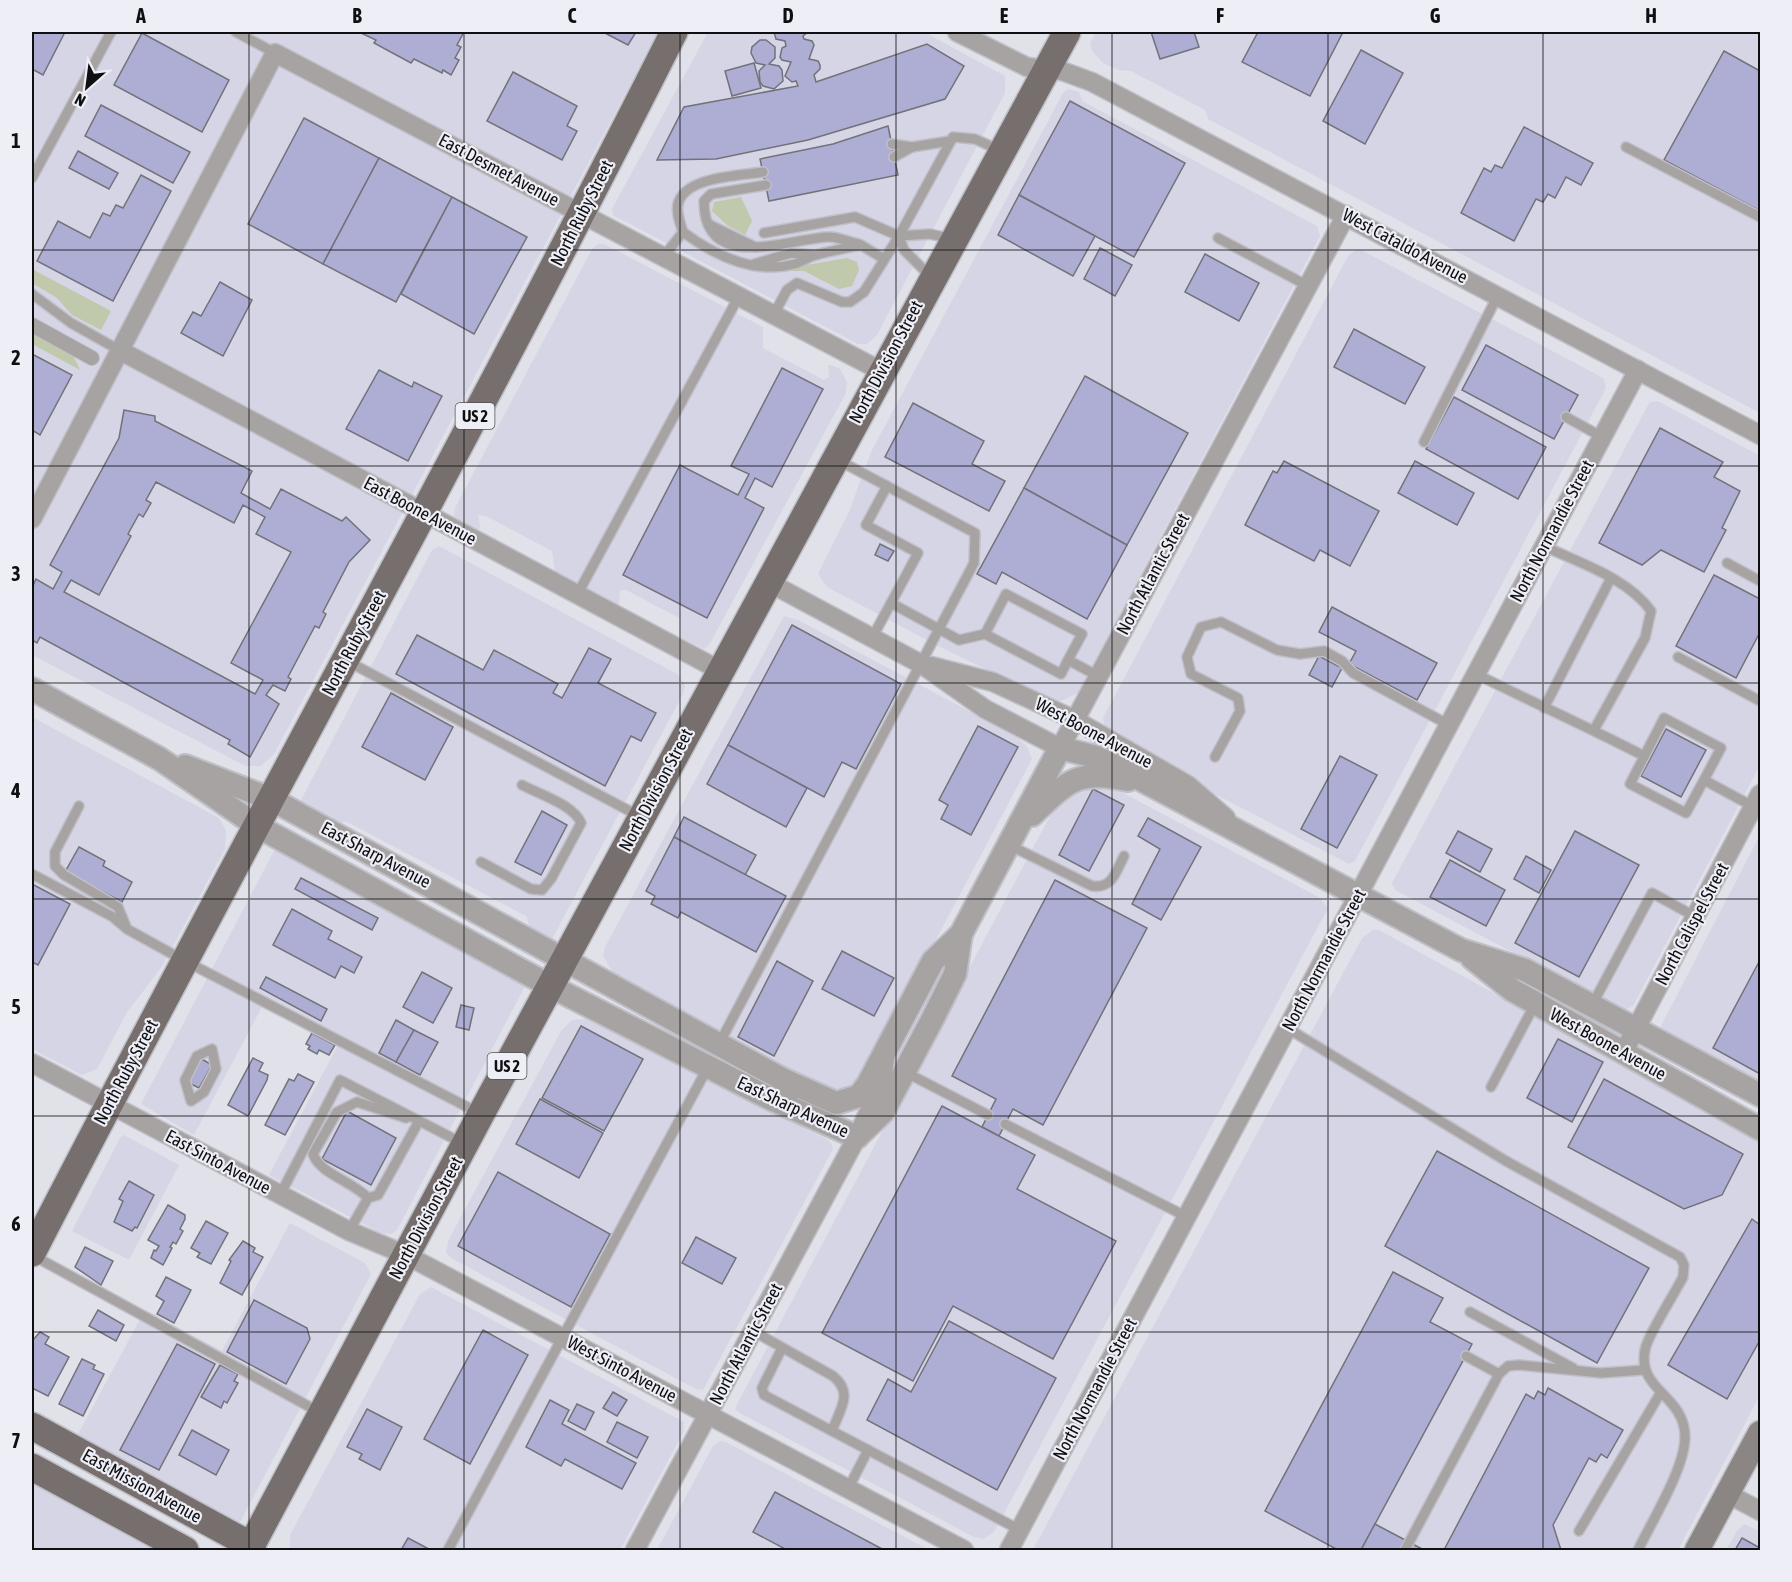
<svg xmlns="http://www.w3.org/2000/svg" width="1792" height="1582" font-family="'Asap Condensed',sans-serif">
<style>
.built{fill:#d5d5e5}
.green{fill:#c1c9ad}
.building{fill:#aeadd4;stroke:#72727a;stroke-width:1.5;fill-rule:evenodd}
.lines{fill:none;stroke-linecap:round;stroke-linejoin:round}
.service-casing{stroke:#bfbfc7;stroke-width:12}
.pedestrian-casing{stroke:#bfbfc7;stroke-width:16}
.minor-casing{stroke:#bfbfc7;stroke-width:21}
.tertiary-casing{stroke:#bfbfc7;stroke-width:26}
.secondary-casing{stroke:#bfbfc7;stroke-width:27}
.primary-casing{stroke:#bfbfc7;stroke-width:30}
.service{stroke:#a8a3a3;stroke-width:9}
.pedestrian{stroke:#a8a3a3;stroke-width:14}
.minor{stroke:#a8a3a3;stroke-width:18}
.tertiary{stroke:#a8a3a3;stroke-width:22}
.secondary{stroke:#8b8584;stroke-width:24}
.primary{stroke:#776f6e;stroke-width:27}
.grid{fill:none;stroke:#0f0f12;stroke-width:1.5;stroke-opacity:0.55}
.labels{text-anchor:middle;stroke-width:4.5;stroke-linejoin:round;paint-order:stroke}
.shield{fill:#eeeef7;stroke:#525257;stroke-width:1.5}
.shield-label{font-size:16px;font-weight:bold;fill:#0f0f12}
.street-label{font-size:18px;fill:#0f0f12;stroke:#eeeef7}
.neatline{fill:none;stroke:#0f0f12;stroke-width:2}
.grid-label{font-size:20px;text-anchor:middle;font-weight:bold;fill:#0f0f12}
</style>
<rect width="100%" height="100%" fill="#e0e1e9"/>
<!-- built -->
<g class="built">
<path d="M32,32H658L274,754L261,766H246L234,760L32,655Z"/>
<path d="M708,32H924L1005,76V93L877,335L867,344H858L613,215L612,209Z"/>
<path d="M1096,32H1760V413L1208,119L1205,110L1131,71L1119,70L1103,63L1092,51L1090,44Z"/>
<path d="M1068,89L1079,92L1082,101L1317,226L1320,236L1078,693L1059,702L1048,699L940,647L827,587L818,574L849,512L871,452L1063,93Z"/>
<path d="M598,244H604L763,327V348L824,380L829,377L828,365H831L840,369L847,382L846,393L709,645L704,649L680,637L679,618L626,590H620L619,606L555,572L552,551L486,516L478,515L480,528L477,530L454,516L455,508L592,249Z"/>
<path d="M1356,250H1361L1594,373L1604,379L1606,388L1355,861L1349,864L1194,783L1105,728L1103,718L1348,256Z"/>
<path d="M1658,401L1760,456V765L1633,1006L1623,1011L1395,890L1392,883L1647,407L1650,402Z"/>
<path d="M439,546L677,674L685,684L683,694L552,939L531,930L526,916L347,822H333L300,802L432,550Z"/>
<path d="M784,616L798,620L1014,735L1027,747L1032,759L858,1086L835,1096L614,975L603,955L605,947Z"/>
<path d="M32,717L219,818L226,831L225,849L161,968L127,1012L97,1069L82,1075L32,1049Z"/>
<path d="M1080,785L1114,788L1320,898L1328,908L994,1532L983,1539L974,1537L738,1412L735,1408L1057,803Z"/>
<path d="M1760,835V1086L1662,1030L1661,1026Z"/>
<path d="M275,849L525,986L397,1230L391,1234L381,1233L269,1175L337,1047L262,1007L194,1135L141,1104Z"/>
<path d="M1373,930H1379L1760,1139V1395L1678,1550H1033L1362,938Z"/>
<path d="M586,1019L828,1140L832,1145L833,1149L703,1390L696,1389L451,1258L446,1252L449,1239L561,1031L572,1020Z"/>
<path d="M124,1135L179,1165L129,1260L72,1231L120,1138Z"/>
<path d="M290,1223L365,1263L371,1274L239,1524L75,1440L145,1310L222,1351Z"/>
<path d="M431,1287L684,1422L683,1433L620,1550H290V1535L420,1294Z"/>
<path d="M720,1441L726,1442L929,1550H657L713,1446Z"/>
<path d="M32,1482L156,1550H32Z"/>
<path d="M1744,1524L1760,1531V1550H1726L1737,1531Z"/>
</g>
<!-- green -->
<g class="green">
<path d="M741,197L752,221L745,235L727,225L712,211L714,202Z"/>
<path d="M847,258L857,262L859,270L852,286L839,289L804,271H790L789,268Z"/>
<path d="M32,269L111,311L101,330L72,315L57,298L32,283Z"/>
<path d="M32,330L71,351L80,370L32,344Z"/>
</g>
<!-- building -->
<g class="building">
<path d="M32,32H65L43,75L32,69Z"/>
<path d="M359,32H464L457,45L461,47L455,58L459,60L451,75L443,70L442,73L414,59L411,63L374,43L376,40Z"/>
<path d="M603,32H636L628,45Z"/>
<path d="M774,32H808L803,36L804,39L812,41L814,45L809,59L818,61L820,65V69L814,75L816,82L927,44L964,66L945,99L808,140L716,159L657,160L684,107L798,86L796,81L792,82L785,76L791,62L782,60L780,57L782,48L786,46L785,41L776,39Z"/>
<path d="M1151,32H1194L1199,47L1160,59Z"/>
<path d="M1258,32H1338L1342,34L1310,96L1242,62Z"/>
<path d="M142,33L229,80L202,132L114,85Z"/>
<path d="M760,40H766L775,47V58L769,64L779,66L782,70L783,81L774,89L763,86L760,82L759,71L765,65L756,63L751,53L752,47Z"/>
<path d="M1361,50L1403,73L1365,144L1323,121Z"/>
<path d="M1724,51L1760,71V211L1664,160Z"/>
<path d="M754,63L761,88L732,96L725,71Z"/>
<path d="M513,72L577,106L567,126L577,131L562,160L487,121Z"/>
<path d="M1070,101L1185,163L1134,257L1019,195Z"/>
<path d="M101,105L190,152L173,183L85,136Z"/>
<path d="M304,118L379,158L323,264L248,224Z"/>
<path d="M888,126L898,175L769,201L760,159L833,144Z"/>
<path d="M1524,127L1593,163L1581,185L1566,177L1555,198L1548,194L1543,202L1536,199L1514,241L1461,213L1484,168L1491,172L1495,165L1502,168Z"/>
<path d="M78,151L118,173L109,189L69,168Z"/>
<path d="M379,158L452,197L396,302L323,264Z"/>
<path d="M141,175L171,191L113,301L37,261L58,221L90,238L103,213L110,216L116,205L123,208Z"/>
<path d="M1019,195L1095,236L1073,276L998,235Z"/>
<path d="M452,197L527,237L474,334L401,294Z"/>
<path d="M1100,248L1132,265L1115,296L1084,279Z"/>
<path d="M1205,254L1259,283L1239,321L1185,292Z"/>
<path d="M220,282L252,300L223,356L181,333L193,312L201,316Z"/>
<path d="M1354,329L1425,367L1405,404L1334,367Z"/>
<path d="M1486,345L1578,395L1554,439L1462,390Z"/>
<path d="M32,354L72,375L40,435L32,430Z"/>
<path d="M782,368L823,389L772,487L755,478L745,498L764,508L707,618L623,575L680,465L738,495L749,474L731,466Z"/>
<path d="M379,370L412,387L414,382L442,396L408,461L346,429Z"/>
<path d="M1085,376L1188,433L1127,545L1024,488Z"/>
<path d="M1454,397L1546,447L1518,499L1426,449Z"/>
<path d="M913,403L984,441L972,464L1005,481L989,511L885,457Z"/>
<path d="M124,410L155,416V421L252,471L241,493L270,509L281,489L342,521L346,517L370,540L349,562L323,612L326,614L319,628L315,626L288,677L291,679L285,691L273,685L266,695L279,704L250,757L228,744L230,740L40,637L37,643L32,640V588L36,579L53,589L62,572L50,565L119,438ZM156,482L234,523L243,505L265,517L256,534L291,552L231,663L263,680L255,694L64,592L71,580L99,595L131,536L128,534L139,514L143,517L151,503L146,500Z"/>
<path d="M1660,428L1723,462L1714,477L1740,491L1722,528L1726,530L1704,572L1661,550L1642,565L1599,543Z"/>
<path d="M1284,461L1379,511L1350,566L1320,550L1314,561L1245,525L1273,471L1277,473Z"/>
<path d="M1415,461L1474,493L1457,525L1398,493Z"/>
<path d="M1024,488L1127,545L1087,619L1002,572L996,584L977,574Z"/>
<path d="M880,544L894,551L888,561L875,555Z"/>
<path d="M1714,575L1760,599V632L1736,678L1676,646Z"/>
<path d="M1332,607L1437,663L1417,700L1349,664L1356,651L1319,632Z"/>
<path d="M792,625L901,684L856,769L842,762L824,797L728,745Z"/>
<path d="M417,635L483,670L494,650L558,684L553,693L562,698L589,648L611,659L598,683L656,713L641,741L631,736L605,786L396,674Z"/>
<path d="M1319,656L1342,668L1332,687L1309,675Z"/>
<path d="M391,693L453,727L425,780L362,747Z"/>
<path d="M978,726L1018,747L971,835L941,819L948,805L939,800Z"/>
<path d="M1666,729L1706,750L1681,797L1641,776Z"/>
<path d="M728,745L807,788L786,827L707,784Z"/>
<path d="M1340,756L1377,775L1337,848L1301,829Z"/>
<path d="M1093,789L1124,805L1089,871L1059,855Z"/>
<path d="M542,811L567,825L541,875L515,862Z"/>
<path d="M684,817L756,855L745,875L674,837Z"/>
<path d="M1148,818L1201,847L1161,920L1132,904L1160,849L1138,836Z"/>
<path d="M1458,831L1492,849L1480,872L1446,853Z"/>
<path d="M1575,831L1639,865L1579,977L1515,943Z"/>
<path d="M674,837L786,896L756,952L681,912L678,918L651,904L655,896L646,891Z"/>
<path d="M79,847L105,861L103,866L132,882L122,902L65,872Z"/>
<path d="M1526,856L1551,870L1539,893L1514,879Z"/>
<path d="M1450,860L1505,890L1486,926L1430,897Z"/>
<path d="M301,878L378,918L372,930L295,889Z"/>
<path d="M1055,880L1147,928L1043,1125L1013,1109L999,1136L982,1127L996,1099L952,1076Z"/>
<path d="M32,884L70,904L38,965L32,962Z"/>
<path d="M292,909L332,931L328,939L362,957L354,973L341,966L335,978L273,945Z"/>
<path d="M842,951L894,978L874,1016L822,989Z"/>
<path d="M1760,960V1074L1713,1048Z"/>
<path d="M777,961L813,981L774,1056L738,1037Z"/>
<path d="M422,972L452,988L433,1023L403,1007Z"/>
<path d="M266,977L327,1009L321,1021L260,988Z"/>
<path d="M461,1005L474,1008L469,1030L456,1027Z"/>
<path d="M396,1020L414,1030L396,1062L379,1053Z"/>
<path d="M581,1026L643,1059L604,1131L542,1098Z"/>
<path d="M414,1030L438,1042L420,1075L396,1062Z"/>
<path d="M312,1033L335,1045L329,1055L319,1050L317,1054L308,1049L310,1046L306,1044Z"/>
<path d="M1558,1039L1603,1062L1572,1122L1527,1098Z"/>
<path d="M200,1058L212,1065L199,1088L187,1082Z"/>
<path d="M253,1058L263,1063L259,1071L268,1075L267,1080L248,1116L228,1105Z"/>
<path d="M298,1074L314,1082L285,1135L265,1125L289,1079L294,1081Z"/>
<path d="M1604,1079L1743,1154L1722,1195L1684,1209L1568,1147Z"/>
<path d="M540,1099L603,1133L579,1178L516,1144Z"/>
<path d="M942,1106L1035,1155L1017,1189L1116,1241L1053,1359L953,1306L913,1381L822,1333Z"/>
<path d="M347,1111L396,1138L371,1185L322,1159Z"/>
<path d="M1437,1151L1649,1268L1597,1363L1385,1246Z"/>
<path d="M498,1172L610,1234L571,1307L458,1246Z"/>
<path d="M129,1181L154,1195L137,1228L135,1227L132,1231L114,1222L123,1201L119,1199Z"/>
<path d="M168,1205L185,1215V1219L180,1229L183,1231L176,1244L173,1242L170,1247L172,1248L163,1265L151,1258L154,1250L156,1251L159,1246L148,1240Z"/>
<path d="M1752,1219L1760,1225V1340L1727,1399L1668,1365Z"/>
<path d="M206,1221L228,1233L211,1264L197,1257L200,1253L191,1248Z"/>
<path d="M696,1237L736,1258L722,1284L682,1263Z"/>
<path d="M243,1241L255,1248L253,1252L263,1257L242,1295L220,1283L231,1261L229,1260Z"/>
<path d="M85,1247L113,1261L101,1285L75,1267Z"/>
<path d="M1393,1272L1443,1298L1430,1322L1472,1344L1361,1550H1338L1265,1511Z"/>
<path d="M166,1277L191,1290L174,1323L157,1314L164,1301L156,1296Z"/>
<path d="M254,1300L307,1328L310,1339L286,1384L227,1352Z"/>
<path d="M98,1310L124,1325L116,1341L89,1326Z"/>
<path d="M949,1321L1056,1378L997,1490L867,1420L888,1379L911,1392Z"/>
<path d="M483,1330L528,1355L470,1464L424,1439Z"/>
<path d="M40,1332L49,1337L45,1344L69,1357L48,1396L32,1388V1341Z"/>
<path d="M177,1344L215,1364L159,1470L120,1450Z"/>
<path d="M82,1359L95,1365L93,1369L104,1374L83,1416L59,1404Z"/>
<path d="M220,1365L238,1374L234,1381L238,1383L227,1403L224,1401L221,1408L201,1397Z"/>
<path d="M1548,1388L1623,1430L1607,1458L1601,1454L1596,1462L1589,1458L1553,1525L1561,1550H1444L1526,1394L1534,1399L1538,1391L1545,1395Z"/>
<path d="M613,1392L627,1400L617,1416L603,1408Z"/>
<path d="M550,1400L569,1410L562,1424L636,1463L622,1489L565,1459L561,1466L526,1447Z"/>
<path d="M577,1404L594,1412L585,1430L568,1421Z"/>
<path d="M367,1409L402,1427L380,1470L359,1459L362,1454L347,1447Z"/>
<path d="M617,1422L648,1437L637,1458L607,1442Z"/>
<path d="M192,1430L229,1450L216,1475L179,1455Z"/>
<path d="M775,1492L884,1550H787L753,1532Z"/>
<path d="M1375,1524L1424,1550H1361Z"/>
<path d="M408,1538L427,1548L425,1550H401Z"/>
<path d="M1742,1538L1760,1548V1550H1735Z"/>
</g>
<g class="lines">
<defs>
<g id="service">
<path d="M236,32L275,53"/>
<path d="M892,144L912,147L950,141"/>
<path d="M1626,147L1760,217"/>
<path d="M894,157L912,147"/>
<path d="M763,172C740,176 685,176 678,204C676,212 680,223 683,232C714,255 754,275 795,264C802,262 808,257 816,255C830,251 846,248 861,245L884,259"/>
<path d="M32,178L111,32"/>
<path d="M766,185L711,194L704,201C704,273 784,240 827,237C837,236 849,242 859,244"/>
<path d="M708,224L755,247"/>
<path d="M764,233L855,217L899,236"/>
<path d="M1218,238L1308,286"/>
<path d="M664,256L683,232"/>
<path d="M754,264L791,253L813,255"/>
<path d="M930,276L904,250L899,236L930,234L952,239"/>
<path d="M32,294L71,323L119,350"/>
<path d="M774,314L787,290L797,283L842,302H850L864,292L899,236L953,137L975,139L999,150"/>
<path d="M1566,417L1602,437"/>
<path d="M1424,442L1498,295"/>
<path d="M887,486L866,525L918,553L891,603L959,640L985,634"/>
<path d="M1544,546C1579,563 1628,578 1651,611L1645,638L1594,730"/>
<path d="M1727,563L1760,581"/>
<path d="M577,595L739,296"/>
<path d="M872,638L891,603"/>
<path d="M1678,657L1760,701"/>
<path d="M1068,660L1082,634L1006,594L985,634L1061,674L1068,660L1098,676"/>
<path d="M347,661L639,816"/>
<path d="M1476,674C1532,702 1588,727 1644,756"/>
<path d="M1544,708L1611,578"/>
<path d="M1215,757L1240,711L1238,698L1191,674L1187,657L1201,627L1221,622L1277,650L1300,654L1324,651L1342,661L1353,673L1449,725"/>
<path d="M1704,780L1686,813L1630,784L1664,718L1721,748L1704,780L1754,807"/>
<path d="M79,806L55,852V866L64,875L118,907L127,929"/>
<path d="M1009,845L1092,886C1112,889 1116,872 1124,856"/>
<path d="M481,862L531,889L542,890L551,879L581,823C574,805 539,794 522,785"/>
<path d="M32,874L113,917L127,929L185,961L479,1113"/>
<path d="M1592,1005L1652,893L1696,917"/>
<path d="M1287,1028L1506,1161L1680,1257L1684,1265L1683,1277C1675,1293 1647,1336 1645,1350C1637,1391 1685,1395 1685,1437C1685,1468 1652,1521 1638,1550"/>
<path d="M719,1044L974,563L975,533L838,460"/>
<path d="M212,1049L216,1069L204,1092L191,1101L185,1080L197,1056Z"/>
<path d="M905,1072L988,1115"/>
<path d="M1491,1087L1535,1004"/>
<path d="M1005,1124L1187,1217"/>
<path d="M280,1195L340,1080L462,1143"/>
<path d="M368,1198C352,1181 320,1174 313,1154L337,1112L357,1102L406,1118"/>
<path d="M349,1231L368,1198L378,1195L419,1121"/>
<path d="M34,1256L319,1412"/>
<path d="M1470,1312L1573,1368"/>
<path d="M753,1331L833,1376C854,1393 840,1409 832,1431L764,1395L762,1388L782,1348"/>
<path d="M1466,1356L1499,1374"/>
<path d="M832,1431L1020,1530"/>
<path d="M848,1489L868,1450"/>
<path d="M1579,1531L1661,1392"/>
<path d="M448,1550L708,1067"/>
<path d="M1405,1550L1499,1374L1508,1366L1519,1365L1601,1373L1644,1370"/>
</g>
<path id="pedestrian" d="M32,325L92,358"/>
<g id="minor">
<path d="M957,32L1027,67L1062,71L1092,82L1760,435"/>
<path d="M119,350L721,671"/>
<path d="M32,519L275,53L881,371"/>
<path d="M768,582L921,664L985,709L1060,748L1346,215"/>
<path d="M931,666L993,682L1075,720L1188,785L1226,818"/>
<path d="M1623,1053L1760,794"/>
<path d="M32,1063L349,1231L406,1255L964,1550"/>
<path d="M1728,1494L1760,1511"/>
<path d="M635,1550L857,1137L881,1085L885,1059"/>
<path d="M1009,1550L1638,370"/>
</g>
<g id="tertiary">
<path d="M32,689L160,759L257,826L550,986L771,1099L857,1137"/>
<path d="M185,766L271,799L782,1079L794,1088"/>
<path d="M1032,815C1068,781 1077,769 1128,780"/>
<path d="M1472,958L1512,990L1760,1129"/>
<path d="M782,1079L836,1103L859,1096L868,1084L933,961L961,934L1060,748L1096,757L1119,768L1461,950L1525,970L1760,1095"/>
<path d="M857,1137L883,1112L932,1020L955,974L961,934"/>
</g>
<path id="secondary" d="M1697,1550L1760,1433"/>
<g id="primary">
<path d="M32,1253C242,844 467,443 674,32"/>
<path d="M32,1426L252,1546"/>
<path d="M32,1467L185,1550"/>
<path d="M249,1550L481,1114L1067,32"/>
</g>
</defs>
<!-- service casing -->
<use href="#service" class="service-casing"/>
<!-- pedestrian casing -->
<use href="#pedestrian" class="pedestrian-casing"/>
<!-- minor casing -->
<use href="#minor" class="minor-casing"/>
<!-- tertiary casing -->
<use href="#tertiary" class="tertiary-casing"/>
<!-- secondary casing -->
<use href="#secondary" class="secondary-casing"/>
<!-- primary casing -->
<use href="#primary" class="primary-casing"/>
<!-- service -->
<use href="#service" class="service"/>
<!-- pedestrian -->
<use href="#pedestrian" class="pedestrian"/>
<!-- minor -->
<use href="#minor" class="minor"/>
<!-- tertiary -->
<use href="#tertiary" class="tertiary"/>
<!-- secondary -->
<use href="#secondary" class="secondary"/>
<!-- primary -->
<use href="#primary" class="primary"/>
</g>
<!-- grid -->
<path class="grid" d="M249,32V1550M464,32V1550M680,32V1550M896,32V1550M1112,32V1550M1328,32V1550M1543,32V1550M32,250H1760M32,466H1760M32,683H1760M32,899H1760M32,1116H1760M32,1332H1760"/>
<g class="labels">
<!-- shield labels -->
<g class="shield">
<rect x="455.5" y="403" width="39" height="26" rx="4.5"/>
<rect x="487.5" y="1053" width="39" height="26" rx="4.5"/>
</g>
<g class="shield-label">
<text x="475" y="422">US 2</text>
<text x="507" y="1072">US 2</text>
</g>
<!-- street labels -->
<g class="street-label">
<text transform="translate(499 170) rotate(28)" y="6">East Desmet Avenue</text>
<text transform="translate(582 213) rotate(-63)" y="6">North Ruby Street</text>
<text transform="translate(1405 246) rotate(28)" y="6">West Cataldo Avenue</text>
<text transform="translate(886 362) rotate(-62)" y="6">North Division Street</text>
<text transform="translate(420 511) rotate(28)" y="6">East Boone Avenue</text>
<text transform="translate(1552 531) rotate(-62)" y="6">North Normandie Street</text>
<text transform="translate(1153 574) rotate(-62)" y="6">North Atlantic Street</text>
<text transform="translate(354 643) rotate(-62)" y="6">North Ruby Street</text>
<text transform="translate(1094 733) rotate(28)" y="6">West Boone Avenue</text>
<text transform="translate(656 790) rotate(-62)" y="6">North Division Street</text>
<text transform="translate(376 855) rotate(28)" y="6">East Sharp Avenue</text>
<text transform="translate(1692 924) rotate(-62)" y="6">North Calispel Street</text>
<text transform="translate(1324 960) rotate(-62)" y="6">North Normandie Street</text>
<text transform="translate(1608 1044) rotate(29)" y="6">West Boone Avenue</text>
<text transform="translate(126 1072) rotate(-62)" y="6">North Ruby Street</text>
<text transform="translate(793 1107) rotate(25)" y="6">East Sharp Avenue</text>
<text transform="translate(218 1162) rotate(28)" y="6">East Sinto Avenue</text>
<text transform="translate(426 1218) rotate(-62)" y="6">North Division Street</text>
<text transform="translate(746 1344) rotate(-62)" y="6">North Atlantic Street</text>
<text transform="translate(622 1369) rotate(28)" y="6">West Sinto Avenue</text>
<text transform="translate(1095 1389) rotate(-62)" y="6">North Normandie Street</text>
<text transform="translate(142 1486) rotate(29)" y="6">East Mission Avenue</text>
</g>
</g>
<!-- border -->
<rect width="1792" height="1582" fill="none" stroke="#eeeef7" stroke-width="66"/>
<!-- north arrow -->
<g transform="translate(87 87) rotate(208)" stroke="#eeeef7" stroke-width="4.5" paint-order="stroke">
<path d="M0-4.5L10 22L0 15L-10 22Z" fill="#0f0f12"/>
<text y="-9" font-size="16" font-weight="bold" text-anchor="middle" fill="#0f0f12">N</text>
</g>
<rect x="33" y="33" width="1726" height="1516" class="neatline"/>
<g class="grid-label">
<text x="141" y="23">A</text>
<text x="357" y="23">B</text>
<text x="572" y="23">C</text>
<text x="788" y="23">D</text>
<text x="1004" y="23">E</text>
<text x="1220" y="23">F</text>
<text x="1435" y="23">G</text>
<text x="1651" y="23">H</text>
<text x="16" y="148">1</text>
<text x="16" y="365">2</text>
<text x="16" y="581">3</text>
<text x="16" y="798">4</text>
<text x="16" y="1014">5</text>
<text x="16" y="1231">6</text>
<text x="16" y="1448">7</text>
</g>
</svg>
